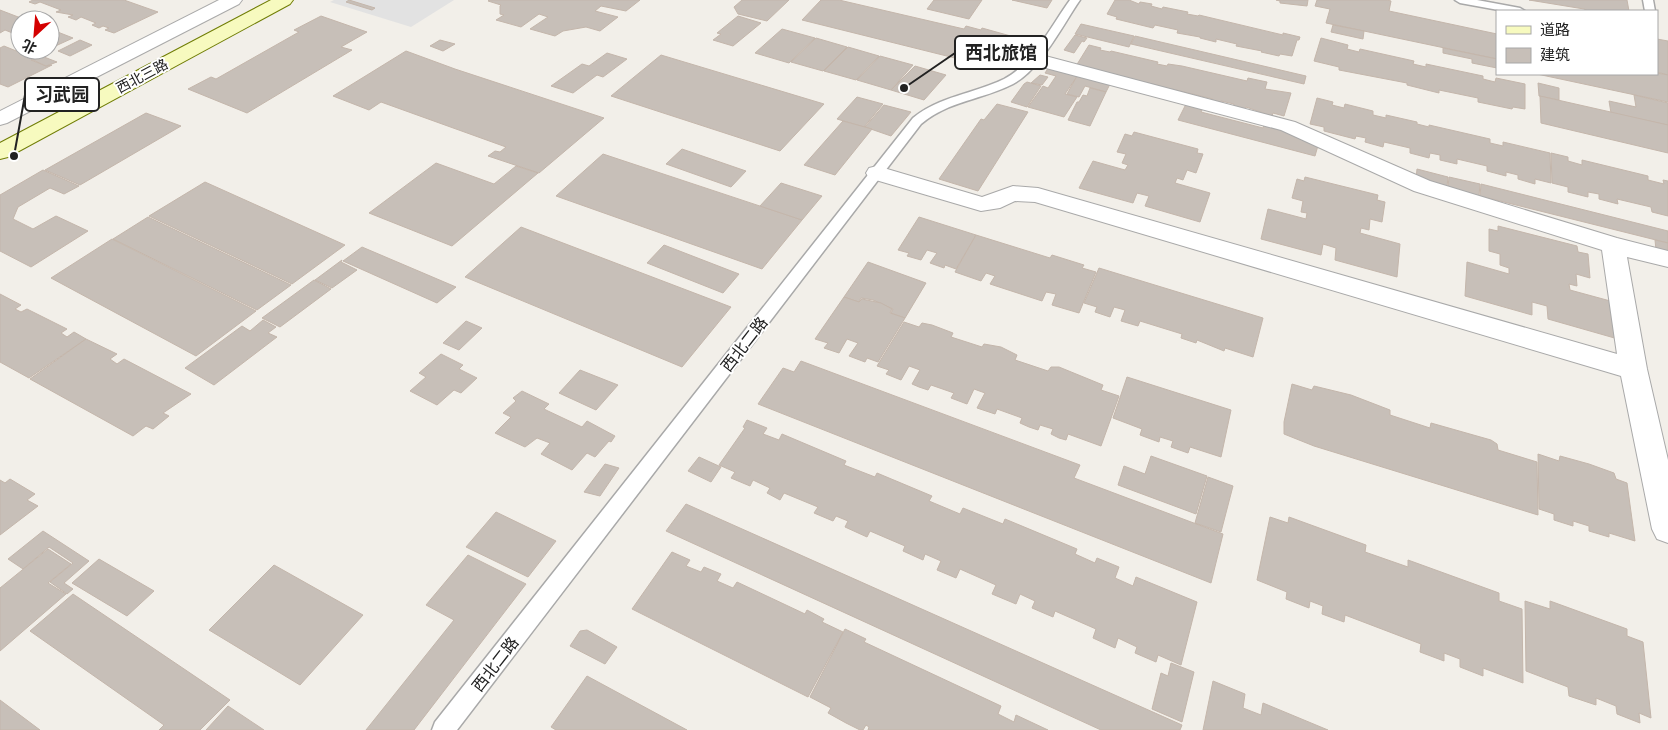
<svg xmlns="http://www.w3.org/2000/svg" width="1668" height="730" font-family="Overpass,'Noto Sans SC',sans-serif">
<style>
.parking{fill:#e2e2e2}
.building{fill:#c7bfb8;stroke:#c4b6ab}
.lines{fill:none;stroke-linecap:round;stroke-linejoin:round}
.lane-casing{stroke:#a9a9a9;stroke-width:3}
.street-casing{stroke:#a9a9a9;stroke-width:2}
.secondary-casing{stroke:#707d05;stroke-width:2}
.lane{fill:#fff;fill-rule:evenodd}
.street{fill:#fff;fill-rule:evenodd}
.secondary{fill:#f7fabf;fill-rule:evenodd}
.labels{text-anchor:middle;stroke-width:4;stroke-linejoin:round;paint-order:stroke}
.far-street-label{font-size:14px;fill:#222;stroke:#fff}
.street-label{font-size:16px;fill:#222;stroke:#fff}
.leader{fill:none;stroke:#222;stroke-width:2}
.callout-dot{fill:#222;stroke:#fff;stroke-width:2}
.callout{fill:#fff;stroke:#222;stroke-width:2}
.callout-label{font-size:18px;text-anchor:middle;font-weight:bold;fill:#222}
</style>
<rect width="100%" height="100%" fill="#f2efe9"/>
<!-- parking -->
<path class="parking" d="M334,0H454L411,27L330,2Z"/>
<!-- building -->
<g class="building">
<path d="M33,0H124L158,12L114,33L105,30L109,28L103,26L99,28L92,25L96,23L81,17L76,20L68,17L73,15L56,12L61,10L40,2L35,4L29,2Z"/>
<path d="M349,0L375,8L372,10L346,2Z"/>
<path d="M489,0H640L626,11L601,6L595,11L618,17L600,31L586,27L563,31L555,36L530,29L548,17L539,14L521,27L496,20L504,15L500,14V6L501,5L488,1Z"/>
<path d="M742,0H789L767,21L738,14L734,7Z"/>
<path d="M821,0H839L964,29L966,26L981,30L982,28L1025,40L1021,45L1016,44L999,69L802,20Z"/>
<path d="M934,0H982L969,19L927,9Z"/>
<path d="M1012,0H1052L1047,8Z"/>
<path d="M1115,0H1129L1139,4L1140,2L1152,4L1151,6L1162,9L1163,7L1188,12L1187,14L1198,16L1199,15L1283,35V33L1300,37L1299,40H1297L1292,56L1280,54L1279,56L1261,52L1262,51L1236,46L1237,44L1216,39V42L1200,38V37L1177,33L1178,30L1155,25L1153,28L1116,19L1117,17L1107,14Z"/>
<path d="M1276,0H1308L1307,6L1280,3V1Z"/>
<path d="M1317,0H1387L1391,1L1389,11L1497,34V59L1326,23L1330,9L1315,6Z"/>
<path d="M1529,0H1627L1629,11H1588L1584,9Z"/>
<path d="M0,10L26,20H20V36L5,30L0,33Z"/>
<path d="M321,16L367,32L341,47L352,50L247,113L188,89L211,77L216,79L299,32L294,30Z"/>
<path d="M738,16L761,23L733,46L713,40L721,34L717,33Z"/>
<path d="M1081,24L1134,36L1129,47L1075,34Z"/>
<path d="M1333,25L1364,31L1363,39L1331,32Z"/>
<path d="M50,29L73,38L51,48Z"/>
<path d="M782,29L815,38L789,63L755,53Z"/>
<path d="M1075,35L1087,38L1084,42L1082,41L1074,53L1064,50Z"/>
<path d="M1135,36L1306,76L1304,84L1131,44Z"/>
<path d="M816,38L847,47L823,71L791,62Z"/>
<path d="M1321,38L1348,45L1347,49L1359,52L1360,49L1414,61L1413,64L1426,67V64L1483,76V79L1495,82L1496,78L1525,84V109L1513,107L1512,109L1478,102V98L1439,90V93L1407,85V83L1339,70V67L1314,61Z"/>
<path d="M1657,39L1668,41V75L1657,72Z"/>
<path d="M80,40L92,45L70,56L58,51Z"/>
<path d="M440,40L455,44L443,51L430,46Z"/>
<path d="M1089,45L1101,48L1100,50L1110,52L1111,51L1158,62L1157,64L1167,66L1168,64L1182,66L1247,81L1248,78L1267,82L1265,89L1291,93L1284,116L1273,113L1272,116L1246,107L1245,110L1233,107L1234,104L1221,101V103L1212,101L1213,99L1172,89L1170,92L1160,89L1161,86L1076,66Z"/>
<path d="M4,46L36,59L31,60L46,66L52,65L8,87L0,84V48Z"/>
<path d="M848,47L879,56L856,80L824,71Z"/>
<path d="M1443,48L1497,59V68L1472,63V59L1443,53Z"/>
<path d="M26,50L57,62L46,66L33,60L37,58L21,52Z"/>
<path d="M406,51L455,69L604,118L539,173L488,156L495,151L500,152L506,147L381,102L369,110L333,96Z"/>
<path d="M607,53L627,59L603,77L597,75L573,93L551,86L582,64L589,66Z"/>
<path d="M661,55L824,104L780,151L611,96Z"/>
<path d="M880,56L913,65L891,90L857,80Z"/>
<path d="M915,66L946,75L924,100L891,90Z"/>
<path d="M1049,67L1080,72L1065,94L1077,97L1064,117L1028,107L1043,86L1048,88L1056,76L1045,73Z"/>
<path d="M1657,73L1668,75V102L1537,74Z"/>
<path d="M1040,75L1048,77L1042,85L1031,83Z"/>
<path d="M1077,76L1110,84L1106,92L1085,86L1079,97L1067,94Z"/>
<path d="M1027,82L1041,86L1027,107L1011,102L1024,84Z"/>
<path d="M1538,83L1559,88V100L1539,96Z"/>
<path d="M1090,88L1106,92L1090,126L1068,120L1077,102H1079L1083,95L1087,96Z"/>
<path d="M1634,95L1668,103V125L1611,113L1609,101L1636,107Z"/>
<path d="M1540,96L1668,125V153L1541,123Z"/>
<path d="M857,97L883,104L864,127L837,119Z"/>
<path d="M1317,98L1333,102L1332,105L1344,108L1345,104L1373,111V115L1386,118V115L1417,122V124L1429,127V125L1490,139V143L1503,146V142L1550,153L1551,183L1535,179V184L1518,179V175L1506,172V176L1487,171V166L1457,159V164L1440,160V155L1430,153L1429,158L1410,153V148L1384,142L1383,147L1365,142L1366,138L1356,136L1355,139L1324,131V127L1310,124Z"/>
<path d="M997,104L1028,112L978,191L939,179L981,119L984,120Z"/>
<path d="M1186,104L1203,108L1201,112L1263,128L1264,125L1298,133L1319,142L1315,156L1178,120Z"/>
<path d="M884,105L911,112L891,136L865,127Z"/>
<path d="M146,113L181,126L80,185L45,170Z"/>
<path d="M843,121L872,129L835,175L804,165Z"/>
<path d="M1134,132L1198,149L1197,153L1203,154L1196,173L1187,170L1183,180L1177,178L1175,183L1210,193L1200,222L1145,206L1149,196L1137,193L1133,203L1079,188L1093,161L1125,170L1128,165L1122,163L1126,154L1117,152L1125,134L1132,136Z"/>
<path d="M682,149L746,171L731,187L666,164Z"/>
<path d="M1551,153L1568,157V161L1582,165V160L1648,176V180L1664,184L1663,180L1668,181V216L1652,212L1651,207L1617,199L1618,204L1599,199V194L1588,192V197L1568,192V187L1552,183Z"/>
<path d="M603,154L802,220L762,269L556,196Z"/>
<path d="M436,163L494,184L516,166L538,173L452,246L369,213Z"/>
<path d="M1417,169L1448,177L1447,187L1416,179Z"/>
<path d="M43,170L79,186L64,194L50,188L18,207L13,219L33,229L56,216L88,231L31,267L0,251V195Z"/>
<path d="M1305,177L1378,195L1377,200L1385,202L1382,222L1370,219L1369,230L1361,228L1360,233L1400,244L1397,277L1335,260L1336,248L1323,244L1321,255L1261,239L1268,209L1306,219L1307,213L1301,212L1303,201L1292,198L1297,179L1304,181Z"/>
<path d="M1449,177L1480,184L1479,196L1448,187Z"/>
<path d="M205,182L345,245L292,284L149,216Z"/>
<path d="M781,183L822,196L802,220L760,206Z"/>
<path d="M1481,184L1668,231V243L1480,196Z"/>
<path d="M148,217L291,285L257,310L113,239Z"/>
<path d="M919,217L976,235L956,269L945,265L944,268L930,263L937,253L927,250L921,260L907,256L909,253L898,250Z"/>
<path d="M1498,226L1577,246L1578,252L1588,254L1590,278L1576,274L1577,286L1569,284L1570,290L1614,302L1618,339L1548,319L1547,306L1532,302V315L1465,296L1467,262L1509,274V268L1500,265V254L1489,251V229L1498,231Z"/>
<path d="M521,227L731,307L682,367L465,277Z"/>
<path d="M976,235L1050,258L1052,255L1084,265L1082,268L1096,272L1079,313L1052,305L1056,294L1046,292L1042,301L990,284L995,276L986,273L981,281L955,272Z"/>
<path d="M112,239L256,311L196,356L51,278Z"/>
<path d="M1655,240L1668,243V253L1656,250Z"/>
<path d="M664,245L739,274L723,293L647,263Z"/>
<path d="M362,247L456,287L437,303L343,261Z"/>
<path d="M342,260L341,262L357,270L332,288L315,280Z"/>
<path d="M868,262L926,283L905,318L891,313L893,309L873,300L861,298L859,302L844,297Z"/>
<path d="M1099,268L1263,318L1253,357L1225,348L1224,351L1197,340L1196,343L1181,338L1182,334L1140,321L1138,326L1121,321L1125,310L1114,307L1110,317L1095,312L1097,307L1084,303Z"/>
<path d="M314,280L331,289L280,327L262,318Z"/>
<path d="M0,294L21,305L15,309L21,312L27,309L67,329L61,333L67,337L74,332L86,339L29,378L0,362Z"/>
<path d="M844,297L859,302L862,299L881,303L892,309L890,313L905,318L878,362L867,358L865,362L849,356L858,343L847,339L839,353L824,348L828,343L815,339Z"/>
<path d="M263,320L276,327L268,333L277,337L214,385L185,368L242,326L250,331Z"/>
<path d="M466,321L482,328L459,350L443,343Z"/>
<path d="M904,322L919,327L922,323L932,325L953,333L951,337L982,347L984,344L1001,347L1017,355L1015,360L1048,371L1051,367H1059L1103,385L1101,390L1119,396L1101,446L1068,434L1066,440L1059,438L1051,434L1053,429L1040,425L1038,430L1029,427L1020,423L1022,418L997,409L995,414L977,408L985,393L974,389L967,404L951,398L954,393L931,385L928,390L919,387L912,384L920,370L909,366L901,380L886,374L889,370L877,366Z"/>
<path d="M86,339L117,354L110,359L117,364L124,359L191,394L163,413L169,416L153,429L146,426L133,436L30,379Z"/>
<path d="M441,354L463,365L459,369L477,378L461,393L454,390L437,405L410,391L426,377L419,373Z"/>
<path d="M801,361L1080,465L1074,478L1223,534L1211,583L758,404L783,368L794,372Z"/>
<path d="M580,370L618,385L596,410L559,393Z"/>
<path d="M1127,377L1231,410L1221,457L1190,447L1188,453L1171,447L1173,441L1160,437L1159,442L1140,435L1142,429L1113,418Z"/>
<path d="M1292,384L1312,390L1314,386L1351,395L1390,410V415L1430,428L1431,423L1491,440L1497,444L1498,450L1537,462L1538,515L1314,446L1284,434V422Z"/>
<path d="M522,391L549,404L544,409L548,411L582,427L587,421L615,436L611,442L609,441L595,457L587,453L572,470L541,454L550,443L537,438L525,447L495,433L511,417L503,413L516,401L513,398Z"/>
<path d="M747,420L767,428L763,434L779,440L782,434L846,461L844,465L875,477L877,473L932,496L929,501L960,514L963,508L1003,524L1005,519L1077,549L1075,554L1095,563L1097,558L1119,567L1115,578L1133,586L1136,577L1197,602L1181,665L1158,655L1156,662L1135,653L1137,647L1118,638L1115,648L1093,638L1096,629L1055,611L1053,617L1032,608L1035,601L1020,594L1016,604L992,594L996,585L960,569L956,578L937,570L941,561L925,554L923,560L903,551L905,546L870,531L867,537L845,527L848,521L836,516L833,521L814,513L818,507L784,493L780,500L767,493L770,488L753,480L750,486L731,478L735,472L719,465L745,428L743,427Z"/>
<path d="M1538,454L1559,461L1560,456L1589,464L1614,473L1616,479L1627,483L1635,541L1609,533V537L1589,531V526L1573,521V526L1554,520V514L1539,509Z"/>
<path d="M1151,456L1207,476L1196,514L1118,485L1124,466L1145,474Z"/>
<path d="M699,457L721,467L711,482L688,471Z"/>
<path d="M605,464L619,468L600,496L584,492Z"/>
<path d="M1208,477L1233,486L1221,532L1195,523Z"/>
<path d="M10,479L35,494L27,500L38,506L0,535V480L5,483Z"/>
<path d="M686,504L1182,725L1180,730H1101L666,531Z"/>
<path d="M496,512L556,541L528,577L466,547Z"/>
<path d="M1270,517L1288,523L1289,517L1366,545L1365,552L1408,567V560L1499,593V601L1522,609L1523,683L1483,668V676L1460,667V659L1444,653V661L1420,652L1421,644L1345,615L1344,622L1322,614L1323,606L1310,601L1309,608L1286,599L1287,592L1257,580Z"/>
<path d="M43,531L89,561L64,583L73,589L67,594L50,582L73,563L49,547L23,569L8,559Z"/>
<path d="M48,549L71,564L48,583L66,594L0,651V588Z"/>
<path d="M672,552L690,560L686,566L701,572L704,567L721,574L717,581L733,588L737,582L805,614L807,610L824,619L822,622L843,632L808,697L632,609Z"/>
<path d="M468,555L526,584L414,730H366L454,620L426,605Z"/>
<path d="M99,559L154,591L127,616L72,583Z"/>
<path d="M274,565L363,615L300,685L209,630Z"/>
<path d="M73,594L230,700L200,730H159L164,725L30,631Z"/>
<path d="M1525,601L1550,609V601L1627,629V636L1643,642L1651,718L1639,713L1640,723L1617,714L1616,706L1596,698V705L1569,696L1568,687L1526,671Z"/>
<path d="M845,629L866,639L864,642L1001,706L998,714L1014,722L1016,715L1048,730H868L869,727L866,725L863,730H860L846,723L828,713L831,708L810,697Z"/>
<path d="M587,630L617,647L605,664L570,646L580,631Z"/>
<path d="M1171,663L1194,672L1182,722L1152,709L1161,673L1168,676Z"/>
<path d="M587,676L687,730H556L551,727Z"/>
<path d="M1213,681L1245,694L1243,708L1261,715L1263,703L1328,730H1203Z"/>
<path d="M0,700L40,730H0Z"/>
<path d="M228,706L264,730H206Z"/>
</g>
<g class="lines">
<defs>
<g id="lane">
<path d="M1070,0H1080C1062,26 1041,69 1013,84C982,100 950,100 921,124L457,730H432L435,722L913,118C940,96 973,94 1004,79C1033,64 1051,26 1070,0Z"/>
<path d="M1455,0H1477L1520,8L1525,11H1504L1460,3Z"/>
<path d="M1643,0H1653L1655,11H1645Z"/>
</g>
<g id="street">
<path d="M219,0H242L239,4L7,123L0,125V111Z"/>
<path d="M1034,53L1295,122L1430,181L1617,238L1668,251V267L1627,257L1647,369L1668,460V543L1657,539L1652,529L1621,376L1035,202L1015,201L1000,208L981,211L869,178L866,173L869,168L877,166L982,197L1013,186L1038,188L1617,354L1602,250L1414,191L1281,130L1027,63L1024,59L1027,55Z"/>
</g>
<path id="secondary" d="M271,0H293L290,4L8,157L0,159V143Z"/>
</defs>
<!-- lane casing -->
<use href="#lane" class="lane-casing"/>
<!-- street casing -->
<use href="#street" class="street-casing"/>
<!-- secondary casing -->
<use href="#secondary" class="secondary-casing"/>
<!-- lane -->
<use href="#lane" class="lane"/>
<!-- street -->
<use href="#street" class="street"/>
<!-- secondary -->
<use href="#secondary" class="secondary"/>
</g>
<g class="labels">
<!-- far-street labels -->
<g class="far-street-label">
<text transform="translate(142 76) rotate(-28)" y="5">西北三路</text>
</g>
<!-- street labels -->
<g class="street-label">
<text transform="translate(744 344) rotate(-52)" y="6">西北二路</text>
<text transform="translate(495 664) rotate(-52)" y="6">西北二路</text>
</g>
</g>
<!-- callouts -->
<path class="leader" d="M904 88L955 53M14 156L25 95"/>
<g class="callout-dot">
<circle cx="904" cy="88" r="5"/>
<circle cx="14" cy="156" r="5"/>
</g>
<g class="callout">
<rect x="955" y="36" width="92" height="33" rx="5"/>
<rect x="25" y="78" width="74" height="33" rx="5"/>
</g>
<g class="callout-label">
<text x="1001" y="59">西北旅馆</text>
<text x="62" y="101">习武园</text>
</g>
<!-- legend -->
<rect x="1496" y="10" width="162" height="65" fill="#ffffff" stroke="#a7a7a7"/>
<rect x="1506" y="26" width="25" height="8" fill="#f7fabf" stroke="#a7a7a7"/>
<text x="1540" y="35" font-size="15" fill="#222222">道路</text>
<rect x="1506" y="48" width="25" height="15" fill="#c7bfb8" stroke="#a7a7a7"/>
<text x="1540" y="60" font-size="15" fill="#222222">建筑</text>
<!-- north arrow -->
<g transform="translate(35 35) rotate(206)"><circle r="24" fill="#ffffff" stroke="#a7a7a7"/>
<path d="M0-4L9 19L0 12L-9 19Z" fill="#d40000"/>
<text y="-8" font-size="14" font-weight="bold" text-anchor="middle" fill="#222222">北</text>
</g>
</svg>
